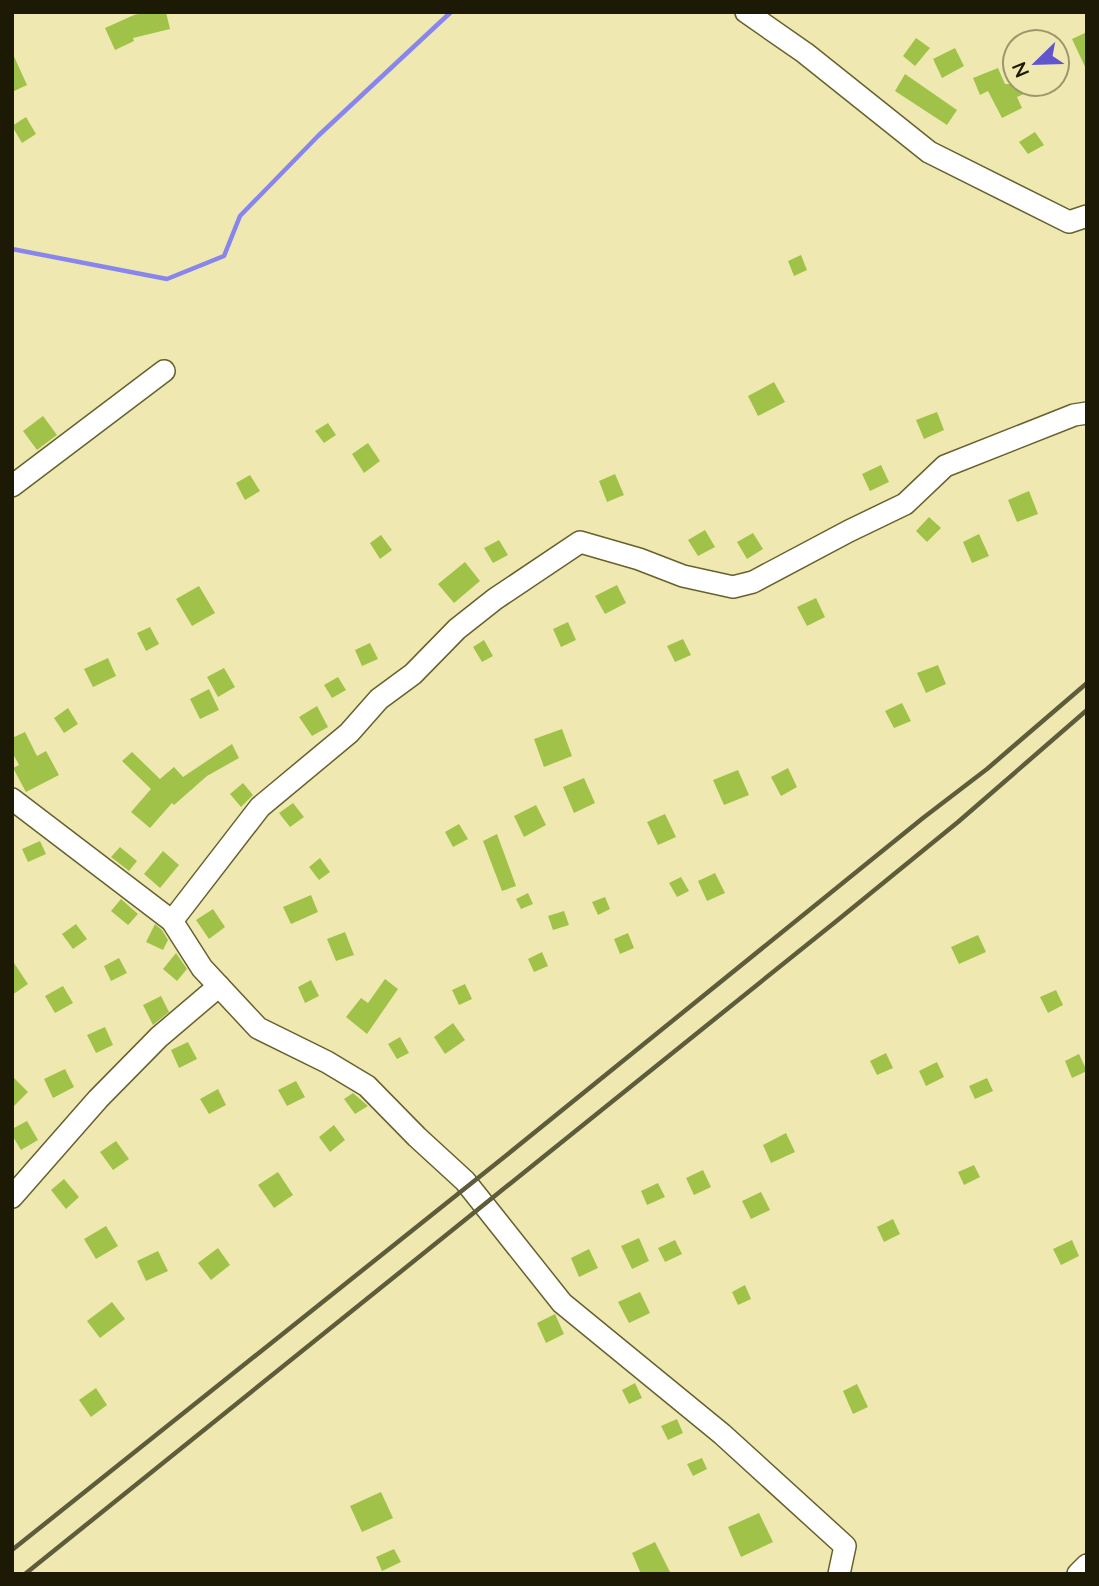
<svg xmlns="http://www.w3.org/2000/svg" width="1099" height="1586" font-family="Lato,sans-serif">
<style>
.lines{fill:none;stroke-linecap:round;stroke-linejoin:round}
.stream{stroke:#8885ed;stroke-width:4.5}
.building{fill:#a1c249}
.minor-casing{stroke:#66612d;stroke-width:24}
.minor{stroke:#fff;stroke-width:21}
.rail{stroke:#5f5c3c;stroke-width:4.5}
</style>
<rect width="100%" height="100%" fill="#efe9b1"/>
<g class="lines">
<!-- stream -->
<path class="stream" d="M12,249L167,279L224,256L240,216L318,136L451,12"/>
</g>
<!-- building -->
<g class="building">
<path d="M147,12H166L170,29L133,38L134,41L115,50L105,28L134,15Z"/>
<path d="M1087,32V71L1072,39Z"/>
<path d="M916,38L930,48L915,66L903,56Z"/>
<path d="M955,48L964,66L942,78L933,59Z"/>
<path d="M12,52L27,85L12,92Z"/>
<path d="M998,68L1005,84H1046L1017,97L1022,108L1002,118L988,91L980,95L973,78Z"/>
<path d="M905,74L957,110L947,125L895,91Z"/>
<path d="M26,117L36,134L22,143L12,126Z"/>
<path d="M1035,132L1044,145L1028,154L1019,142Z"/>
<path d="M801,255L807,270L794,276L788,261Z"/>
<path d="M774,382L785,402L758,416L748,396Z"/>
<path d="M937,412L944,430L924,439L916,420Z"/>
<path d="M43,416L57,435L37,450L23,431Z"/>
<path d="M328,423L336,435L324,443L315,431Z"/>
<path d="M368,443L380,461L364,473L352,454Z"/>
<path d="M881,465L889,482L870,491L862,474Z"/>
<path d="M615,474L624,495L607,502L599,481Z"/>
<path d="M250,475L260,491L245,500L236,483Z"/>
<path d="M1029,491L1038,514L1017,522L1008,500Z"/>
<path d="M929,517L941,528L927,542L916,531Z"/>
<path d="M705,530L715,547L698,556L688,540Z"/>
<path d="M753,533L763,549L747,559L737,542Z"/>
<path d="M979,534L989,556L972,563L963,542Z"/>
<path d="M381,535L392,550L380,559L370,543Z"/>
<path d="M499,540L508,555L493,563L484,548Z"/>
<path d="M465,562L480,581L454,603L438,584Z"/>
<path d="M617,585L626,603L605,614L595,596Z"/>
<path d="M199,586L215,613L192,626L176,599Z"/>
<path d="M816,598L825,617L807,626L797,607Z"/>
<path d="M568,622L576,640L561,647L553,629Z"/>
<path d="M150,627L159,644L146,651L137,633Z"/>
<path d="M683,639L691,655L675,662L667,646Z"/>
<path d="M484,640L493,656L482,662L473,647Z"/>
<path d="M370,643L378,659L362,666L355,650Z"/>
<path d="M108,658L116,676L93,687L84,669Z"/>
<path d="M938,665L946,684L926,693L917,673Z"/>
<path d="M224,668L235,687L218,697L207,677Z"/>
<path d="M338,677L346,690L332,698L324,685Z"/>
<path d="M209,689L219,710L200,719L190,699Z"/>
<path d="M902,703L911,721L894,728L885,711Z"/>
<path d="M317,706L328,727L312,736L299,717Z"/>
<path d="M68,708L78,724L64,733L54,718Z"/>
<path d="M562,729L572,756L544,767L534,739Z"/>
<path d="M25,732L37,756L46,751L59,775L26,792L13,768L19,765L12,752V738Z"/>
<path d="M232,744L239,758L207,776L174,805L172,803L150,828L131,812L151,789L122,761L132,752L160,779L174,767L183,777Z"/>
<path d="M788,768L797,787L781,796L771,777Z"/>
<path d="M738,770L749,795L724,805L713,780Z"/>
<path d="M584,778L595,803L574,813L563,787Z"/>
<path d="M243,783L253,795L241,807L230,794Z"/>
<path d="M293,803L304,817L290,827L279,813Z"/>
<path d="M536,805L546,825L524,837L514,816Z"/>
<path d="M665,814L676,837L658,845L647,822Z"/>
<path d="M459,824L468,839L453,847L445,832Z"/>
<path d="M497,834L516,886L502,891L483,841Z"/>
<path d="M40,841L46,854L28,862L22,849Z"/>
<path d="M120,847L137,861L129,871L111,857Z"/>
<path d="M163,851L179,865L160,888L144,874Z"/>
<path d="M320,858L330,872L319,880L309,867Z"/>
<path d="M715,873L725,893L707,901L698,881Z"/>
<path d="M681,877L689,891L677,897L669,883Z"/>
<path d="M528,893L533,904L521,909L516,899Z"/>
<path d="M311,895L318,912L291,924L283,907Z"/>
<path d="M605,897L610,909L598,915L592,902Z"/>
<path d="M121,899L138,914L128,925L111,911Z"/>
<path d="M213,909L225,927L209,939L196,920Z"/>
<path d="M564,911L569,925L553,930L548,916Z"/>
<path d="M76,924L87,939L73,949L62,934Z"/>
<path d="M155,924L162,930L168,940L163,950L146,942Z"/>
<path d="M345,932L354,955L336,961L327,939Z"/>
<path d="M628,933L634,948L620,954L614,939Z"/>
<path d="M978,935L986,952L959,964L951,947Z"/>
<path d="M542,952L548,966L534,972L528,959Z"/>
<path d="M176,953L187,969L177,981L163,969Z"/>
<path d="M119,958L127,973L111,981L104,966Z"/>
<path d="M12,960L28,984L12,995Z"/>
<path d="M385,979L398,989L367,1034L346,1017L361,998L368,1003Z"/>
<path d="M311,980L319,996L305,1003L298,987Z"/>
<path d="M465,984L472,999L459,1005L452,990Z"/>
<path d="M63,986L73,1003L55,1013L45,996Z"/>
<path d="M1056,990L1063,1005L1048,1013L1040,997Z"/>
<path d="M161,996L169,1012L153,1025L143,1005Z"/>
<path d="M453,1023L465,1040L445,1054L434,1037Z"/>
<path d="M105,1027L113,1045L96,1053L87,1035Z"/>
<path d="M400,1037L409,1053L397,1059L388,1044Z"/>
<path d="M188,1042L197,1059L179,1068L171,1050Z"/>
<path d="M886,1053L893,1068L877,1075L870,1061Z"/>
<path d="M1079,1054L1087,1071L1072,1078L1065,1061Z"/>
<path d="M937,1062L944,1077L926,1086L919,1071Z"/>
<path d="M65,1069L74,1087L53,1098L44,1079Z"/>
<path d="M12,1076L28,1092L12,1108Z"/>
<path d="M987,1078L993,1091L975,1099L969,1086Z"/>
<path d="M296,1081L305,1097L287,1106L278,1090Z"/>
<path d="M218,1089L226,1105L209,1114L200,1099Z"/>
<path d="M353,1093L368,1106L355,1114L344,1099Z"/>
<path d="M27,1121L38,1140L21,1150L12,1135V1129Z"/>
<path d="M334,1125L345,1140L330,1152L319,1137Z"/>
<path d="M786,1133L795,1152L771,1163L763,1145Z"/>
<path d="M116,1141L129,1159L113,1170L100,1152Z"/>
<path d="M974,1165L980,1177L964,1185L958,1172Z"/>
<path d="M703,1170L711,1187L694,1195L686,1178Z"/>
<path d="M278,1172L293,1195L274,1208L258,1185Z"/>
<path d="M64,1179L79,1197L66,1209L51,1190Z"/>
<path d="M658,1183L665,1197L647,1205L641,1191Z"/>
<path d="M761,1192L770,1210L751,1219L742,1201Z"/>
<path d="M893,1219L900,1234L884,1242L877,1227Z"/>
<path d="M106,1226L118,1246L96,1259L84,1239Z"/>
<path d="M639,1238L649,1261L632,1269L621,1246Z"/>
<path d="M675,1240L682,1254L665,1262L658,1248Z"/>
<path d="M1072,1240L1079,1256L1061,1265L1053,1249Z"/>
<path d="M218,1248L230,1265L211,1280L198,1263Z"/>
<path d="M589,1249L598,1268L579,1277L571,1258Z"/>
<path d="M158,1251L168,1271L146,1281L137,1261Z"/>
<path d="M745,1285L751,1299L738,1305L732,1292Z"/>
<path d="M640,1292L650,1313L629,1323L618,1302Z"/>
<path d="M112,1302L125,1319L100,1338L87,1321Z"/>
<path d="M555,1314L564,1334L546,1343L537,1323Z"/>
<path d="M635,1383L642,1398L629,1404L622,1390Z"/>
<path d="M857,1384L868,1407L853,1414L843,1391Z"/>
<path d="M96,1388L107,1405L91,1417L79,1400Z"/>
<path d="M677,1419L683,1433L668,1440L661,1426Z"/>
<path d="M702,1458L707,1469L693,1476L687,1464Z"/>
<path d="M381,1492L393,1518L362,1532L350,1506Z"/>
<path d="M759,1513L773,1542L741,1557L728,1527Z"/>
<path d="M655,1542L671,1574H641L632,1553Z"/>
<path d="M394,1549L401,1562L382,1571L376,1557Z"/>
</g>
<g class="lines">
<defs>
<g id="minor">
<path d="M746,12L805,53L929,152L1069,222L1087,216"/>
<path d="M12,486L164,371"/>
<path d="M12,799L172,921L202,968L258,1028L327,1062L367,1086L417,1137L465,1181L562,1303L722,1434L845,1546L839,1574"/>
<path d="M172,921L260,807L349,733L379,699L413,674L457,629L495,599L580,542L639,559L683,576L733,587L753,582L849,531L905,504L945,466L1074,415L1087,413"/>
<path d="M12,1197L98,1099L159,1037L219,986"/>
<path d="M1078,1574L1087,1565"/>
</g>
</defs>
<!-- minor casing -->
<use href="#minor" class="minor-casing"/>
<!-- minor -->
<use href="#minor" class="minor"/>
<!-- rail -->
<g class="rail">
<path d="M12,1550L508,1154L923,818L987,769L1087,683"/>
<path d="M25,1574L839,919L958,822L1087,710"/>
</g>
</g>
<!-- border -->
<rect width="1099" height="1586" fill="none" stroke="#1c1a05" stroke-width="28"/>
<!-- north arrow -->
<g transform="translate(1036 63) rotate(247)"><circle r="33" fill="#efe9b1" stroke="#9b966c" stroke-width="2"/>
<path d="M0-5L12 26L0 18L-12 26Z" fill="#6155cd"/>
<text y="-10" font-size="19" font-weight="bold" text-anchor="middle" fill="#1c1a05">N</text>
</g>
</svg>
